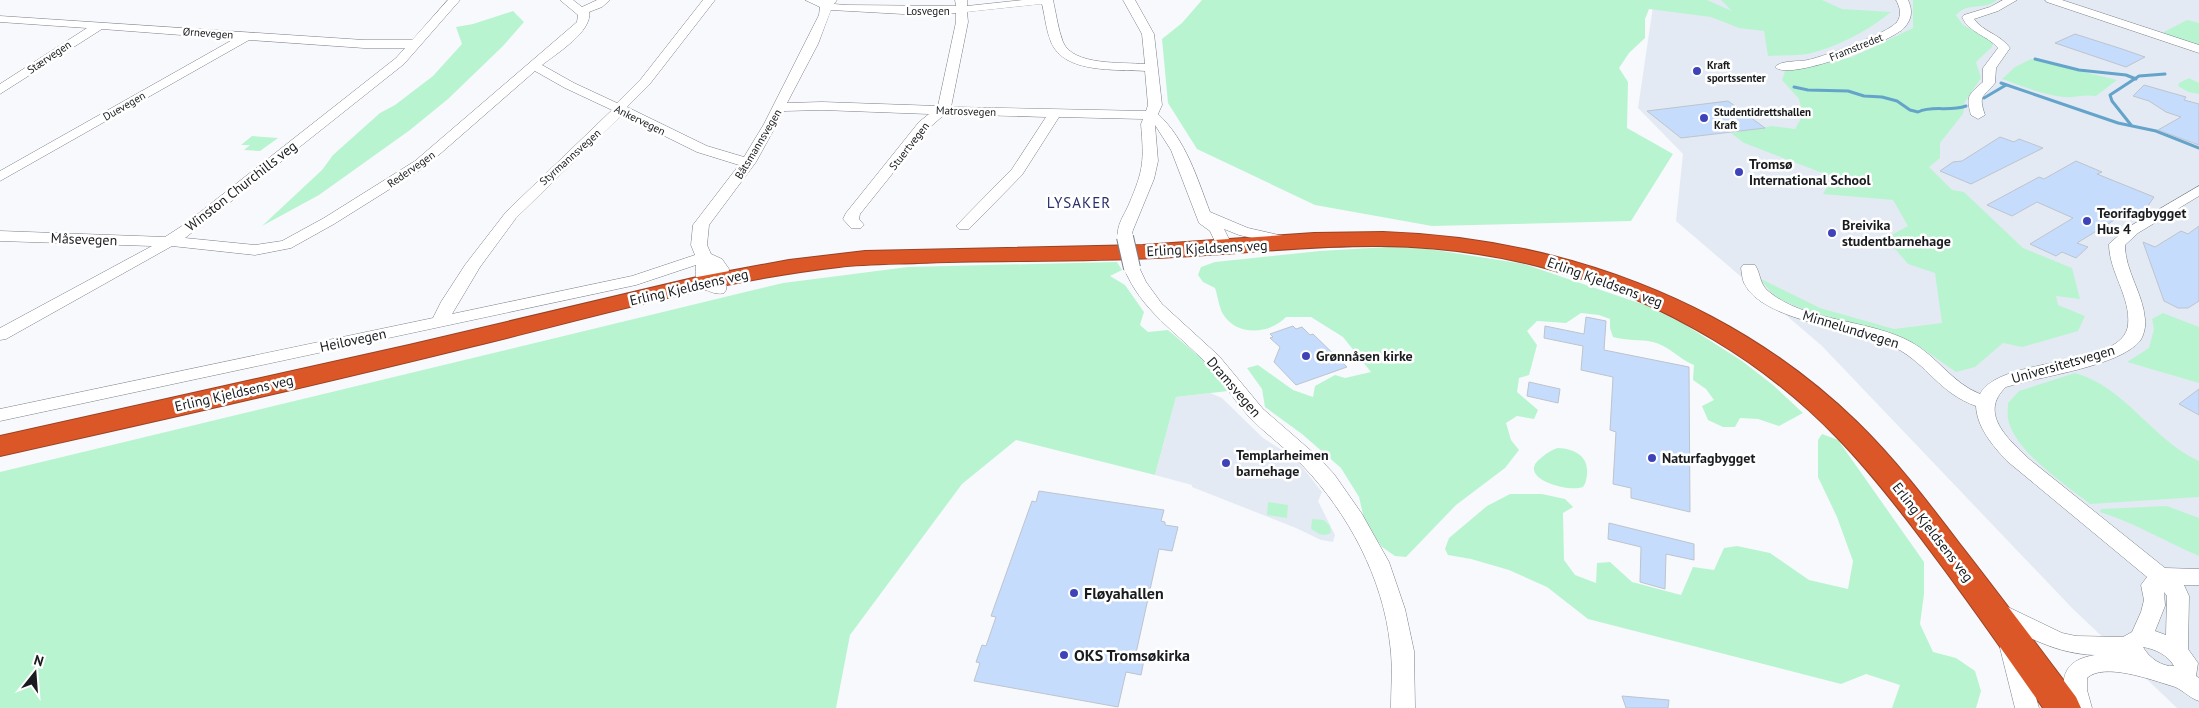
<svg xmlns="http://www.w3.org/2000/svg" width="2199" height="708" font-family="'PT Sans',sans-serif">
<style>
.built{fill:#e4eaf3}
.green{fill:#b9f4d1}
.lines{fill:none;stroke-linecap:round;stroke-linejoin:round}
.stream{stroke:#65a4ca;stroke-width:3}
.building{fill:#c5dcfc;stroke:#bdc4cd}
.minor-casing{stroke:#7a8088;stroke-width:1}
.highway-casing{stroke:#984224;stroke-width:2}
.minor{fill:#fff;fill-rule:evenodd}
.highway{fill:#dc5728;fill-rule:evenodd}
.minor-bridge-casing{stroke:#7a8088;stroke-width:18;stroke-linecap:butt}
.minor-bridge{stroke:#fff;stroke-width:16}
.poi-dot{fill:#3f43b8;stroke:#fff;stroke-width:2}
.labels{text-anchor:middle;stroke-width:5;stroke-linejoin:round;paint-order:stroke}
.far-street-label{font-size:11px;fill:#191b1e;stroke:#fff}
.far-poi-label{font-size:11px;font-weight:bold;fill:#191b1e;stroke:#fff;text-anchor:start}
.poi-label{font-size:14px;font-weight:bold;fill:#191b1e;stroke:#fff;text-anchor:start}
.street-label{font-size:14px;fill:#191b1e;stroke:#fff}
.neighbourhood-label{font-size:15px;letter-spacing:1px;fill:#292f69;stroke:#fff}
.near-poi-label{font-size:16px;font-weight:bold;fill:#191b1e;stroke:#fff;text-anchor:start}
</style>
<rect width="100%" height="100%" fill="#f7f9fd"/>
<!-- built -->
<g class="built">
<path d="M1654,0H2199V708H2177L2072,608L1822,346L1676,221L1683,154L1638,108Z"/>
<path d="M1210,393L1222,398L1263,438L1296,459L1322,492L1318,501L1335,535L1333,542L1321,540L1296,528L1192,487V485L1155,475L1176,397Z"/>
</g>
<!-- green -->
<g class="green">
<path d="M1202,0H1707L1732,11L1721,0H1822L1842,9L1891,12C1866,32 1839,46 1808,54C1795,56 1781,55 1768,56L1764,31L1739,28L1711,17L1649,9L1645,19V38L1629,53L1619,68L1628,82L1627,128L1673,154L1631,221L1432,226L1315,205L1197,149L1168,103L1162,39L1182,23Z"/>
<path d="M1913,0H1997C1985,11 1969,1 1956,15L1963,25L1994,42L1992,47L1976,62L1981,78L1965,102L1963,114L1940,143V158L1929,167L1952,190L1964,192L2023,248L2072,268L2080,299L2056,296L2058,305L2085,316L2078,331L2022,347L2003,343L1975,367L1956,372L1920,347L1869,329L1815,314L1776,298L1759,278L1820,308L1894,329L1942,323L1935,273L1908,264L1886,238L1908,226L1893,200L1823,194L1833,177L1744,143L1731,133L1772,126L1795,129L1803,115L1799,99L1782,80L1786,68L1817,65L1852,57L1913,28Z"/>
<path d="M513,11L524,22L503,46L448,99L410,130L319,195L262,226L322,170L333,155L380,113L395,105L433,76L462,44L456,27L473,24Z"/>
<path d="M2187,20L2199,23V46L2162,33Z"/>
<path d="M2031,59L2117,80L2096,96C2084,94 2075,98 2064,97C2043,95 2022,86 2002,79L2015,67Z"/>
<path d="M2189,78L2199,83V94L2188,92L2178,86L2179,83Z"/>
<path d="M252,136L278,138L260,151L244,150L250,145H241Z"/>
<path d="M1387,247L1429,249L1524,264L1645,305L1684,324L1742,361L1773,385L1803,413L1779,426L1758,419L1740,418L1735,427H1723L1708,420L1702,406L1714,400L1706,389L1693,380L1694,365C1680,360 1668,345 1653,342C1640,339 1627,341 1613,337L1610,328V319L1599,315L1581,313L1566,323L1537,321L1527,331L1537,345L1529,375L1519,378L1517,392L1538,410L1534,419L1517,416L1506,423L1511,440L1519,450L1505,468L1456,505L1406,557L1395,556L1382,547L1365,523L1359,497L1341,468L1302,434L1265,407L1262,389L1247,368L1258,365L1293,390L1313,397L1315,386L1335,375L1345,378L1371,372L1343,337L1311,317H1286C1271,333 1240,337 1225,317C1219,310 1218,296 1215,288L1203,282L1198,275L1201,267L1215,262L1320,251Z"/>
<path d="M1117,262L1122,270L1110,276L1125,285L1144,312L1140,325L1148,332L1168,330L1200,357L1228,391L1176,397L1155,475L1016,440L962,484L850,635L836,708H0V472L783,283L908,267Z"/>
<path d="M2163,313L2199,327V383L2127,362L2149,348L2154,329L2152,319Z"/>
<path d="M2075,373C2126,387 2152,440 2199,461V497L2090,504C2065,484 2014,451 2008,419C2007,414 2008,408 2008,403L2019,391Z"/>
<path d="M1822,434L1838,440L1924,562V594L1920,624L1933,652L1956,658L1975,671L1981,691L1976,708H1892L1900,685L1866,674L1841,684L1588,619L1547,587L1509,570L1471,559L1448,555L1445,549L1449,538L1487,506L1510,494H1542L1565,499L1573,507L1563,513L1564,560L1575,575L1596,583L1597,563L1610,562L1632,582L1681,595L1693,567L1714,570L1724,548L1737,546L1770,553L1809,580L1848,589L1853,561L1837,517L1818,477V440Z"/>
<path d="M1558,448C1575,449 1589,456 1587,475C1586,480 1586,483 1583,487C1568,493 1515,478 1541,458C1547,453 1551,450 1558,448Z"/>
<path d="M1268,502L1288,505L1287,518L1267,515Z"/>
<path d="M2167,506L2199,518V556C2166,542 2135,523 2100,512L2101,509Z"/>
<path d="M1312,519L1324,520L1330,526L1331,533C1322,537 1319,534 1311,529Z"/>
</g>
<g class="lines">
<!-- stream -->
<g class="stream">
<path d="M2035,59L2079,70L2126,75L2136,79"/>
<path d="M2001,83L2118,123L2156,131L2199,148"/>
<path d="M1794,87L1808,90L1848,91L1864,96L1882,97L1897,101L1910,110L1918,112C1932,105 1949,112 1966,106"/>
<path d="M1984,98L2006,85"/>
<path d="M2131,125L2112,101L2110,95L2139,76L2165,74"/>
</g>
</g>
<!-- building -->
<g class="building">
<path d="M2075,34L2122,49L2145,57L2126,67L2055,43Z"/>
<path d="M2144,85L2186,97L2184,100L2199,104V145L2158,130L2181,117L2166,112L2149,101L2133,96Z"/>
<path d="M1728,101L1765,128L1681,138L1647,111Z"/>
<path d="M2000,137L2014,142L2019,139L2043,148L1971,184L1940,171L1953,162L1962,161Z"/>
<path d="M2076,161L2102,172L2097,174L2154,197L2145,210L2131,220L2125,217L2120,220L2116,219L2077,243L2088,247L2076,258L2062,252L2056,256L2030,244L2073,218L2037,202L2012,216L1987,205L2039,177L2044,179Z"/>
<path d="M2199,226V301L2188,308H2178L2164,301L2143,242L2155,247L2181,231L2188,234Z"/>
<path d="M1586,317L1606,321L1604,350L1689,367L1690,512L1631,498V488L1613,484L1616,432L1610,430L1613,377L1581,370L1583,346L1544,338L1545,326L1584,334Z"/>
<path d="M1293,326L1296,329L1302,327L1310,335L1313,334L1347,367L1296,385L1274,362L1280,347L1270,338L1273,337L1270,334Z"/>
<path d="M1529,382L1560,389L1558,403L1527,396Z"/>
<path d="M2199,389V415L2179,404Z"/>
<path d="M1039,491L1164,510L1161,521L1165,522V525L1178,527L1172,551L1159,549L1136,653L1145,655L1141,675L1126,672L1118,707L974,681L980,663L976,662L982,645L986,646L996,617L991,616L1032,501L1036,502Z"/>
<path d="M1609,523L1694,544V560L1666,554L1665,589L1640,582L1641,547L1608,539Z"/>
<path d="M1622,696L1669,700L1668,708H1626Z"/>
</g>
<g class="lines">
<defs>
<g id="minor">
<path d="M448,0H460L404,64L185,238L255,245L282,241L324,218L415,161L577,22L578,15L560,0H573L582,7L597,0H610L602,7L589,12C593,31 556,54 542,65L574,83L617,103L641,79L703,0H715L649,85L627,107L707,146L744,157L764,124L819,15L820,7L805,0H837L834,4L846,5L956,6L955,0H967V6L1023,0H1053C1056,13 1058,29 1063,42C1073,66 1122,62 1145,64L1142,34L1123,0H1135L1154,34L1162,105L1158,114C1186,140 1197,178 1210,212L1248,228L1292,238L1295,241L1292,244L1287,246L1239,235L1224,229L1233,247L1231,250H1219L1210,231L1199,223L1171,150L1155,125L1158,161L1154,179L1133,230L1130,240H1120C1113,230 1125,214 1129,204C1144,169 1144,161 1141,124L1143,119L1059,117L1022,175L969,229H959L956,226L959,223L1012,169L1046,117L945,114L929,128L860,214L859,219L864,225L861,228H851L843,219L846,213L919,122L929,114L822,110L784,111L756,162L709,225L707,245L711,254L722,259L729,269L726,290L724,293C715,296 698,288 696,278C695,274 696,269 696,265L636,285L0,421V409L433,318L441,302L465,265L506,212L612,110L565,88L535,71L425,167L334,224L291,248L255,255L172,246L6,339L0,340V328L152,246L0,241V231L165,237L185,224L396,58L405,48H364L249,40L0,181V171L234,39L102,29L0,94V84L87,28L0,22V16L364,40H412ZM1042,4C1045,16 1046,30 1051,42C1064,74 1116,69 1145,71L1148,105L1146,111L951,107L968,22L967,12ZM831,10L903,14L956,13V22L938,106L822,102L787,103L818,44ZM622,115L697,152L739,165L693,225L691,245L695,255L632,276L452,314L480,267L516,218Z"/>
<path d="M1896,0H1908C1913,11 1912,19 1904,28C1891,42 1788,82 1775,67C1781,60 1798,62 1808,60C1825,56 1887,34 1897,22C1902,15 1900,7 1896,0Z"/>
<path d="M2003,0H2017L1998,11L1974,19C1983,32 2000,34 2010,48L1996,68L1995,83C1983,98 1978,94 1985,115L1978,119L1971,115C1966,96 1968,95 1983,82V68L1998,48C1987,35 1969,33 1962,17L1964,15L1990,7Z"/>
<path d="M2045,0H2062L2199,45V53L2047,2Z"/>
<path d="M2199,186V196L2138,233L2125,245C2125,271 2143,293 2145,319C2146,326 2144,335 2140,341C2118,367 2040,376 2006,387C1978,413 2008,439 2029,459L2165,568L2199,569V585H2184L2189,596L2188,649L2198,663L2196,676L2199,678V701C2189,698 2181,688 2172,686C2152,680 2104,662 2087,678V690L2092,708H2068C2059,680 2062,660 2095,655C2056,654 2026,636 1992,619L1989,613L1992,607L2000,604L2008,607L2062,633L2076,636L2123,637L2132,632L2141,612L2144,600L2141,585L2147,577L2007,461C1992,445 1977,427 1976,406C1939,393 1928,365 1896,348C1859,328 1763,323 1744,283C1742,279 1742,273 1741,268L1743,265H1755C1761,274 1759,283 1768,291C1804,322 1869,319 1911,342C1937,356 1952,383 1980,394C2001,355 2123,369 2128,325C2131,297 2109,272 2109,244L2127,228ZM2164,592L2167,596L2166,635L2155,631L2165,606ZM2143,647C2155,649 2168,655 2174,666C2162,667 2149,658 2143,647Z"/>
<path d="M1132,263L1138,265L1146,282L1162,304L1219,356L1263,409L1317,456L1334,474L1362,514L1389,562L1405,609L1414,651L1415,708H1391C1391,687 1393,665 1390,644C1383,578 1348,513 1303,466C1287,449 1267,435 1250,418C1234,401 1223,381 1207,364C1177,332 1141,311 1124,268L1126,265Z"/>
<path d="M2011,639L2019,641L2022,648L2039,708H2015L2000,648L2003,641Z"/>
</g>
<path id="highway" d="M1383,232C1558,238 1730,299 1857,422C1895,459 1927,501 1959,543C1999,594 2037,645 2076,697L2081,708H2043C2008,658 1974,609 1938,561C1871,470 1813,399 1714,340C1613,279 1499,247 1381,246C1306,245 1230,255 1155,258C1076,262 997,260 918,263C891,264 865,264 839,267C715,281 594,317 474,346C316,385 158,421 0,456V436L409,345L697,277L789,260L865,251L1143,245L1314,233Z"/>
</defs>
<!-- minor casing -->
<use href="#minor" class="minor-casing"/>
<!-- highway casing -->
<use href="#highway" class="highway-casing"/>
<!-- minor -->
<use href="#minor" class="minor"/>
<!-- highway -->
<use href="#highway" class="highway"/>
<defs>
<path id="minor-bridge" d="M1125,237L1132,268"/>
</defs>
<!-- minor-bridge casing -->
<use href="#minor-bridge" class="minor-bridge-casing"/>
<!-- minor-bridge -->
<use href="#minor-bridge" class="minor-bridge"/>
</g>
<!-- markers -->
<g class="poi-dot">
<circle cx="1697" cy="71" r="5"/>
<circle cx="1704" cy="118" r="5"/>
<circle cx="1739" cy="172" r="5"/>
<circle cx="2087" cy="221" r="5"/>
<circle cx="1832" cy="233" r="5"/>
<circle cx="1306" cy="356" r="5"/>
<circle cx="1652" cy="458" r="5"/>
<circle cx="1226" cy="463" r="5"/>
<circle cx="1074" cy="593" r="5"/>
<circle cx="1064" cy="655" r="5"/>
</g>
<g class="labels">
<!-- far-street labels -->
<g class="far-street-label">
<text x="928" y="15">Losvegen</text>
<text transform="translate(208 33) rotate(4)" y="4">Ørnevegen</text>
<text transform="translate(1856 47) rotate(-22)" y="4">Framstredet</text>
<text transform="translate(49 57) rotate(-34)" y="4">Stærvegen</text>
<text transform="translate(124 106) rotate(-30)" y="4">Duevegen</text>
<text transform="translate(966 111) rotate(2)" y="4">Matrosvegen</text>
<text transform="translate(640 120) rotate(26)" y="4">Ankervegen</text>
<text transform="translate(758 144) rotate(-59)" y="4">Båtsmannsvegen</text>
<text transform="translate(909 146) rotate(-52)" y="4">Stuertvegen</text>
<text transform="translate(570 157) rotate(-42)" y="4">Styrmannsvegen</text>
<text transform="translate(411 169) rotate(-35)" y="4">Redervegen</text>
</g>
<!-- far-poi labels -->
<g class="far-poi-label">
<text x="1707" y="69">Kraft<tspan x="1707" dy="13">sportssenter</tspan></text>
<text x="1714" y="116">Studentidrettshallen<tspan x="1714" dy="13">Kraft</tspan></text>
</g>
<!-- poi labels -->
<g class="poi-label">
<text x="1749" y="169">Tromsø<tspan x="1749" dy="16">International School</tspan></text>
<text x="2097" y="218">Teorifagbygget<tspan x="2097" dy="16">Hus 4</tspan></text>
<text x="1842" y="230">Breivika<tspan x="1842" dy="16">studentbarnehage</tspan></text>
<text x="1316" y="361">Grønnåsen kirke</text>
<text x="1236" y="460">Templarheimen<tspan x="1236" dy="16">barnehage</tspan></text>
<text x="1662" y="463">Naturfagbygget</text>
</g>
<!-- street labels -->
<g class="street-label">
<text transform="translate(241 186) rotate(-38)" y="5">Winston Churchills veg</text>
<text transform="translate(84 239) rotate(2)" y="5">Måsevegen</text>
<text transform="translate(1207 248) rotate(-3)" y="5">Erling Kjeldsens veg</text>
<text transform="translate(1605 282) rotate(20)" y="5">Erling Kjeldsens veg</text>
<text transform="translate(689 287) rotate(-13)" y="5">Erling Kjeldsens veg</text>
<text transform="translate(1851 329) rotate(17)" y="5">Minnelundvegen</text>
<text transform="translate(353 340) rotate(-12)" y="5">Heilovegen</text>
<text transform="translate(2063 364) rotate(-16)" y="5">Universitetsvegen</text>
<text transform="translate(1234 387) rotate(49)" y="5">Dramsvegen</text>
<text transform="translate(234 393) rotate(-13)" y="5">Erling Kjeldsens veg</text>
<text transform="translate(1933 532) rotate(52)" y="5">Erling Kjeldsens veg</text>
</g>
<!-- neighbourhood labels -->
<g class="neighbourhood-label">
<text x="1079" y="208">LYSAKER</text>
</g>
<!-- near-poi labels -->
<g class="near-poi-label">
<text x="1084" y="599">Fløyahallen</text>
<text x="1074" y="661">OKS Tromsøkirka</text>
</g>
</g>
<!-- north arrow -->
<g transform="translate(35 673) rotate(17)" stroke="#ffffff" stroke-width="4" paint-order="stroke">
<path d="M0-4L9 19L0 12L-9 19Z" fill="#191b1e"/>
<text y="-8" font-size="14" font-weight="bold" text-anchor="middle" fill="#191b1e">N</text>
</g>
</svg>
